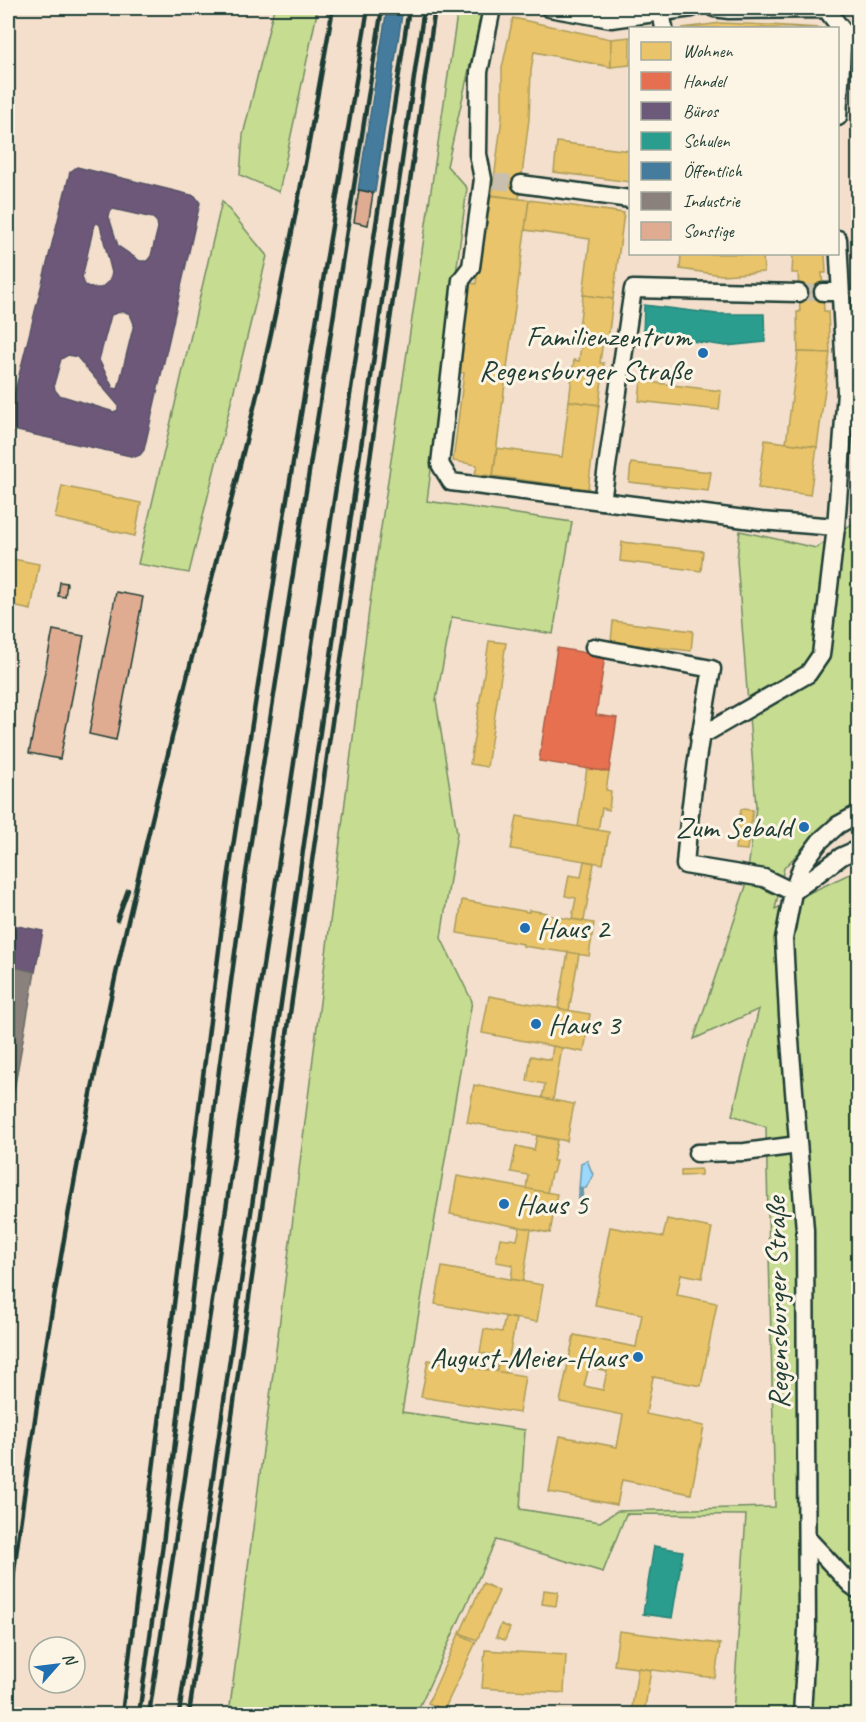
<svg xmlns="http://www.w3.org/2000/svg" width="866" height="1722" font-family="Caveat,sans-serif">
<style>
.green{fill:#c6dc91;stroke:#728c62;stroke-width:1.5}
.water{fill:#9cd7fc;stroke:#6a99ac;stroke-width:1.5}
.homes{fill:#e9c46a;stroke:#ac9c5a;stroke-width:1.5;fill-rule:evenodd}
.shops{fill:#e76f51;stroke:#ab6048;stroke-width:1.5}
.offices{fill:#6d597a;stroke:#565165;stroke-width:1.5;fill-rule:evenodd}
.schools{fill:#2a9d8f;stroke:#278074;stroke-width:1.5}
.public{fill:#457b9d;stroke:#3a687e;stroke-width:1.5}
.industry{fill:#8a817c;stroke:#6a6d66;stroke-width:1.5}
.lines{fill:none;stroke-linecap:round;stroke-linejoin:round}
.stream{stroke:#6a99ac;stroke-width:5}
.building{fill:#dfac92;stroke:#1f3d34;stroke-width:1.5}
.minor-tunnel{stroke:#c9bfae;stroke-width:16;stroke-dasharray:16 8;stroke-linecap:butt}
.minor-casing{stroke:#1f3d34;stroke-width:21}
.minor{stroke:#fcf5e5;stroke-width:16}
.rail{stroke:#1f3d34;stroke-width:4.5}
.poi-dot{fill:#1f6fb2;stroke:#fcf5e5;stroke-width:2}
.labels{text-anchor:middle;stroke-width:6;stroke-linejoin:round;paint-order:stroke}
.poi-label{font-size:30px;fill:#1f3d34;stroke:#fcf5e5;text-anchor:end}
.street-label{font-size:30px;fill:#1f3d34;stroke:#fcf5e5}
</style>
<rect width="100%" height="100%" fill="#f3dfcc"/>
<filter id="ink" filterUnits="userSpaceOnUse"><feTurbulence type="fractalNoise" baseFrequency=".0167" numOctaves="2"/><feDisplacementMap in="SourceGraphic" scale="12" xChannelSelector="R" yChannelSelector="G"/><feConvolveMatrix kernelMatrix="1 2 1 2 8 2 1 2 1" color-interpolation-filters="sRGB"/></filter>
<g filter="url(#ink)">
<!-- green -->
<g class="green">
<path d="M274,8H318L279,192L240,175L243,135Z"/>
<path d="M458,8H483L447,166L467,188L427,501L572,522L553,634L452,617L436,700L457,833L441,938L472,1001L402,1412L525,1430L520,1509L600,1522L617,1511L775,1507L766,1127L732,1115L759,1009L694,1039L746,886L756,807L737,560L740,531L816,548L858,520V807L826,824L784,868L775,909L858,870V1714H733L746,1515L626,1514L603,1572L496,1540L416,1714H229L291,1234L370,602Z"/>
<path d="M853,8H858V187Z"/>
<path d="M222,201L267,256L189,573L138,564Z"/>
</g>
<!-- water -->
<path class="water" d="M587,1160L593,1175L586,1188L579,1189L581,1163Z"/>
<!-- homes -->
<g class="homes">
<path d="M513,18L611,39V67L534,52L531,71L529,119L519,199L492,195L502,117V68Z"/>
<path d="M721,23L770,25L820,28H682Z"/>
<path d="M630,37V65L611,67V39Z"/>
<path d="M557,142L630,151V182L554,172Z"/>
<path d="M487,195L529,200L493,476L475,474L477,465L453,461L464,373L458,372L470,283L476,284Z"/>
<path d="M529,200L624,213L613,299L583,295L590,239L525,230Z"/>
<path d="M681,254H763L764,272L722,275L680,269Z"/>
<path d="M793,254H825L826,273H822L824,311H828L830,353L798,352L797,312H800L798,273H792Z"/>
<path d="M583,295L613,299L608,340H603L600,363H604L599,405L569,401L574,360L579,361L582,336H578Z"/>
<path d="M798,352L830,353L817,447L786,443Z"/>
<path d="M641,381L721,391L719,410L639,401Z"/>
<path d="M569,401L599,405L588,489L493,476L497,448L562,457Z"/>
<path d="M765,440L817,447L810,495L758,488Z"/>
<path d="M631,463L711,472L708,491L629,482Z"/>
<path d="M62,486L141,503L135,536L55,518Z"/>
<path d="M622,542L703,551L701,571L620,561Z"/>
<path d="M8,558L39,564L31,610L8,605Z"/>
<path d="M613,621L693,631L691,651L611,642Z"/>
<path d="M489,641L506,643L487,767L470,764Z"/>
<path d="M587,768L609,772L606,790L611,791L609,810L602,808L598,830L578,827Z"/>
<path d="M741,809L753,810L747,850L735,849Z"/>
<path d="M517,816L609,832L603,864L511,849Z"/>
<path d="M584,861L594,863L584,921L572,919L576,898L565,896L569,875L581,877Z"/>
<path d="M462,900L529,912V910L547,913L546,915L594,923L589,956L523,946V944L457,933Z"/>
<path d="M568,952L579,954L569,1011L558,1008Z"/>
<path d="M489,996L590,1014L584,1052L482,1033Z"/>
<path d="M553,1046L562,1048L553,1100L542,1098L545,1084L527,1081L531,1056L551,1060Z"/>
<path d="M474,1085L574,1104L567,1141L467,1122Z"/>
<path d="M537,1136L557,1140L553,1161H556L553,1173H551L547,1193L526,1189L528,1175L511,1172L516,1146L534,1150Z"/>
<path d="M701,1169V1175L681,1176V1170Z"/>
<path d="M457,1176L557,1194L550,1233L450,1214Z"/>
<path d="M667,1219L712,1228L702,1278L681,1274L677,1295L717,1303L701,1386L653,1377L646,1414L704,1426L691,1494L622,1480L617,1505L549,1492L560,1436L617,1447L623,1415L560,1402L574,1335L636,1347L642,1314L595,1305L610,1227L663,1237ZM589,1367L607,1371L603,1390L584,1386Z"/>
<path d="M520,1227L531,1229L523,1281L511,1279L513,1265L496,1262L500,1238L517,1240Z"/>
<path d="M442,1267L543,1285L537,1322L435,1304Z"/>
<path d="M505,1317L516,1319L506,1373L497,1372L499,1356L480,1353L484,1329L502,1332Z"/>
<path d="M428,1360L525,1376L519,1413L421,1397Z"/>
<path d="M483,1583L499,1591L477,1640L460,1633Z"/>
<path d="M544,1590L558,1592L556,1606L542,1604Z"/>
<path d="M501,1624L510,1628L505,1640L496,1637Z"/>
<path d="M619,1631L720,1644L715,1678L614,1665Z"/>
<path d="M459,1634L476,1642L444,1710L428,1703Z"/>
<path d="M485,1650L566,1655L564,1693L482,1688Z"/>
<path d="M638,1668L651,1670L644,1714H631Z"/>
</g>
<!-- shops -->
<path class="shops" d="M557,648L605,656L596,715L617,718L609,772L539,761Z"/>
<!-- offices -->
<g class="offices">
<path d="M77,167L195,196L200,203L144,450L140,455L135,457L8,429V419L70,172ZM113,209L153,218L157,222L158,228L151,256L147,261H140L118,246L108,214ZM97,223L100,225L112,273L109,281L101,288H91L85,285L82,278L94,225ZM123,311L130,314L134,324L118,389L113,388L99,360L111,315ZM68,355L77,357L118,405V410L114,412L59,395L55,390L54,384L61,359Z"/>
<path d="M8,924L43,931L35,972L8,966Z"/>
</g>
<!-- schools -->
<g class="schools">
<path d="M644,305L717,314H764L765,342L726,346L643,334Z"/>
<path d="M654,1546L683,1551L672,1618L643,1614Z"/>
</g>
<!-- public -->
<path class="public" d="M387,8H403L375,192L358,190Z"/>
<!-- industry -->
<path class="industry" d="M8,966L35,972L8,1124Z"/>
<g class="lines">
<!-- stream -->
<path class="stream" d="M580,1205L581,1189"/>
</g>
<!-- building -->
<g class="building">
<path d="M359,190L373,193L368,225L354,222Z"/>
<path d="M60,582L67,583L65,597L58,596Z"/>
<path d="M116,592L143,597L116,740L89,734Z"/>
<path d="M53,630L84,636L60,759L29,753Z"/>
</g>
<g class="lines">
<!-- minor-tunnel -->
<g class="minor-tunnel">
<path d="M494,181L521,184"/>
<path d="M799,293L823,292"/>
</g>
<defs>
<g id="minor">
<path d="M492,8L479,72L478,154L483,179L471,267L461,280L440,464L451,482L761,521L836,527L821,655L808,674L699,737"/>
<path d="M549,8L611,19L692,8"/>
<path d="M714,8L729,10L826,9L843,31L838,117"/>
<path d="M661,12L664,28"/>
<path d="M521,184L630,199"/>
<path d="M823,292H840"/>
<path d="M602,501L633,289L799,293"/>
<path d="M836,527L846,392L838,239"/>
<path d="M594,647L712,669C700,734 690,799 685,865L764,878L793,892"/>
<path d="M793,892L842,856L858,849"/>
<path d="M697,1153L745,1152L798,1145"/>
<path d="M807,1538L851,1585L858,1590"/>
<path d="M802,1714L807,1630L805,1230L788,1015L784,939L793,892L802,865L820,841L838,825L858,814"/>
</g>
</defs>
<!-- minor casing -->
<use href="#minor" class="minor-casing"/>
<!-- minor -->
<use href="#minor" class="minor"/>
<!-- rail -->
<g class="rail">
<path d="M117,920L128,890"/>
<path d="M8,1619C34,1406 68,1194 114,983C159,776 216,571 264,365C291,246 312,127 333,8"/>
<path d="M122,1714L228,879L284,517L368,8"/>
<path d="M139,1714L163,1544L219,1070L245,879L382,8"/>
<path d="M149,1714L409,8"/>
<path d="M179,1714L424,8"/>
<path d="M189,1714L435,8"/>
</g>
</g>
</g>
<!-- markers -->
<g class="poi-dot">
<circle cx="703" cy="353" r="6"/>
<circle cx="804" cy="827" r="6"/>
<circle cx="525" cy="928" r="6"/>
<circle cx="536" cy="1024" r="6"/>
<circle cx="504" cy="1204" r="6"/>
<circle cx="638" cy="1357" r="6"/>
</g>
<g class="labels">
<!-- poi labels -->
<g class="poi-label">
<text x="691" y="346">Familienzentrum<tspan x="691" dy="34">Regensburger Straße</tspan></text>
<text x="792" y="837">Zum Sebald</text>
<text x="537" y="938" text-anchor="start">Haus 2</text>
<text x="548" y="1034" text-anchor="start">Haus 3</text>
<text x="516" y="1214" text-anchor="start">Haus 5</text>
<text x="626" y="1367">August-Meier-Haus</text>
</g>
<!-- street labels -->
<g class="street-label">
<text transform="translate(777 1303) rotate(-91)" y="10">Regensburger Straße</text>
</g>
</g>
<!-- margin -->
<rect width="866" height="1722" fill="none" stroke="#fcf5e5" stroke-width="30"/>
<rect x="15" y="15" width="836" height="1692" fill="none" stroke="#1f3d34" stroke-width="2" filter="url(#ink)"/>
<!-- legend -->
<rect x="629" y="27" width="210" height="228" fill="#fcf5e5" stroke="#a4ab9e" stroke-width="1.5"/>
<rect x="641" y="42" width="30" height="18" fill="#e9c46a" stroke="#a4ab9e" stroke-width="1.5"/>
<text x="683" y="57" font-size="18" fill="#1f3d34">Wohnen</text>
<rect x="641" y="72" width="30" height="18" fill="#e76f51" stroke="#a4ab9e" stroke-width="1.5"/>
<text x="683" y="87" font-size="18" fill="#1f3d34">Handel</text>
<rect x="641" y="102" width="30" height="18" fill="#6d597a" stroke="#a4ab9e" stroke-width="1.5"/>
<text x="683" y="117" font-size="18" fill="#1f3d34">Büros</text>
<rect x="641" y="132" width="30" height="18" fill="#2a9d8f" stroke="#a4ab9e" stroke-width="1.5"/>
<text x="683" y="147" font-size="18" fill="#1f3d34">Schulen</text>
<rect x="641" y="162" width="30" height="18" fill="#457b9d" stroke="#a4ab9e" stroke-width="1.5"/>
<text x="683" y="177" font-size="18" fill="#1f3d34">Öffentlich</text>
<rect x="641" y="192" width="30" height="18" fill="#8a817c" stroke="#a4ab9e" stroke-width="1.5"/>
<text x="683" y="207" font-size="18" fill="#1f3d34">Industrie</text>
<rect x="641" y="222" width="30" height="18" fill="#dfac92" stroke="#a4ab9e" stroke-width="1.5"/>
<text x="683" y="237" font-size="18" fill="#1f3d34">Sonstige</text>
<!-- north arrow -->
<g transform="translate(57 1665) rotate(62)"><circle r="28" fill="#fcf5e5" stroke="#a4ab9e" stroke-width="1.5"/>
<path d="M0-4.5L10 22L0 15L-10 22Z" fill="#1f6fb2"/>
<text y="-9" font-size="16" font-weight="bold" text-anchor="middle" fill="#1f3d34">N</text>
</g>
</svg>
